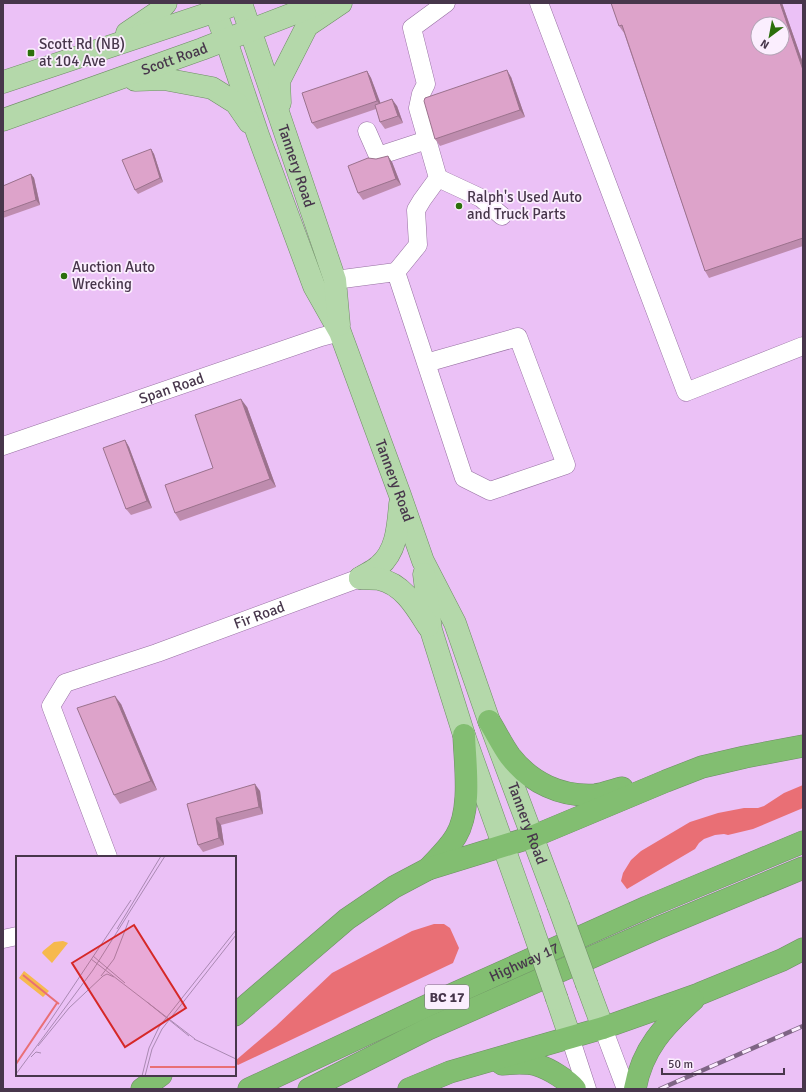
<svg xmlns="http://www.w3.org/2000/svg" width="806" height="1092" font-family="Signika,sans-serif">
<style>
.water{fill:#e96f75}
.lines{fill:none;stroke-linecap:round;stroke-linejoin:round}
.minor-casing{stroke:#9670a1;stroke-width:19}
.major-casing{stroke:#6d8e64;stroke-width:23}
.highway-casing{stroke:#6d8e64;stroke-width:23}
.minor{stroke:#fff;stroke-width:18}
.major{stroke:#b4d8aa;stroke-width:22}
.highway{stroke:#82be71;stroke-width:22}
.rail-casing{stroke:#7f6585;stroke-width:4.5}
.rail{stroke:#fbeefe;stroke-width:3;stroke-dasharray:9;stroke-linecap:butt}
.major-bridge-casing{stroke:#6d8e64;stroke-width:23;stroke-linecap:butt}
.major-bridge{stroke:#b4d8aa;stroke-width:22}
.wall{fill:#be8cae}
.shaded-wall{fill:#9b728d}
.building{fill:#dda3ca;stroke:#9b728d;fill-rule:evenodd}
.poi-dot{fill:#2b6f0b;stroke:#fbeefe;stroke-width:1.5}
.labels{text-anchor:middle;stroke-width:3.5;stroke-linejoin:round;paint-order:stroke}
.shield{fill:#fbeefe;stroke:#7d6d81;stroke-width:1}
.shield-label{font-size:14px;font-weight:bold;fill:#47364b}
.poi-label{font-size:15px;fill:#47364b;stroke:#fbeefe;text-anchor:start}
.street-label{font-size:15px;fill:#47364b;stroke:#fbeefe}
.inset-river{fill:none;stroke:#e96f75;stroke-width:2}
.inset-road{fill:none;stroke:#a989b2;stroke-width:1}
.view{fill:#d62828;fill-opacity:0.15;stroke:#d62828;stroke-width:2}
.inset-edge{fill:none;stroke:#47364b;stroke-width:2}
</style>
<rect width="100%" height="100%" fill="#ebc1f6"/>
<!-- water -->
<g class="water">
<path d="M803,785V808L753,829L728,835L724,834L715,835L704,839L699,843L695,849L627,889L621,881L623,873L631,860L641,851L690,822L718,813L744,808H758L764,806L784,793Z"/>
<path d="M434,924H444L450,928L459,948L453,963L238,1065L235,1063V1061L276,1026L332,973L412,931Z"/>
</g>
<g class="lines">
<defs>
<g id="minor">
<path d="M539,3L686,392L803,346"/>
<path d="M367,131L378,156L427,140"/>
<path d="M438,178L481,198L502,216"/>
<path d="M396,272L418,245L416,210L422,200L438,178L418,108L421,94L426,84L412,28L446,3"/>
<path d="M335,280L396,272L464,478L490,491L566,465L518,337L426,363"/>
<path id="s1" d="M3,446L321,337L340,332"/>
<path id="s2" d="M108,857L51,706L65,683L157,653L360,578"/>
<path d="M3,939L17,936"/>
<path d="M603,1028L626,1089"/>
<path d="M570,1037L587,1089"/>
</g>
<g id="major">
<path id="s3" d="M212,3L226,40L258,135L314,286L340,332L400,495L423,561L455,623L489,721L558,905"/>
<path id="s4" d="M241,3L335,280L339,325"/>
<path d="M127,33L158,12L166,3"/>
<path d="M135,80L164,79L212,88L236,103L249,122"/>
<path d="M3,82L228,7"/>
<path d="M280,103L279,81L307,26L341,3"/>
<path id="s5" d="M3,120L202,49L321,3"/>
<path d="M424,574L431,630L464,735L529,918"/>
<path d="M360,578C366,574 374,571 379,566C397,551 398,526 400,504"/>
<path d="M360,578C366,579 373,578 379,579C403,584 416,607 428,626"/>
<path d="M587,985L603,1028"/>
<path d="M557,999L570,1037"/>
</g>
<g id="highway">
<path d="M489,721C496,732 502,745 510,756C531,783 561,797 595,795C604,794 613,790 622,788"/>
<path d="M428,869C437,859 449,848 456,836C472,809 465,765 464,735"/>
<path d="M235,1015L347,919L394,887L428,869L532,837L666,781L702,767L745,757L803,746"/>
<path d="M502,1064C513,1063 526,1062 537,1065C550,1069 567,1080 575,1089"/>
<path d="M142,1089L161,1075"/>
<path id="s6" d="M249,1089L431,1004L647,907L803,842"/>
<path d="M309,1089L428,1029L658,928L803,868"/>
<path d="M409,1089L450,1072L603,1028L699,994L782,960L803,949"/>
<path d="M635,1089C642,1049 664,1026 693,1000"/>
</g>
</defs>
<!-- minor casing -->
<use href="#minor" class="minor-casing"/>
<!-- major casing -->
<use href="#major" class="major-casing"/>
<!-- highway casing -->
<use href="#highway" class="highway-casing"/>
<!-- minor -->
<use href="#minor" class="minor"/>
<!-- major -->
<use href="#major" class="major"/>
<!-- highway -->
<use href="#highway" class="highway"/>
<defs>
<path id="rail" d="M660,1089L803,1026"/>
</defs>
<!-- rail casing -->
<use href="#rail" class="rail-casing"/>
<!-- rail -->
<use href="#rail" class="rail"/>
<defs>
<g id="major-bridge">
<path d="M558,905L587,985"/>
<path d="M529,918L557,999"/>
</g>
</defs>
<!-- major-bridge casing -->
<use href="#major-bridge" class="major-bridge-casing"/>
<!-- major-bridge -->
<use href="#major-bridge" class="major-bridge"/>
</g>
<!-- wall -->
<g class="wall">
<path d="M611,3H782L803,63V246L709,278L705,271L624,33L619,26Z"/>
<path d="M367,71L371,78L380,103L397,106L403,123L385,129L380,122L376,109L317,129L312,123Z"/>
<path d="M511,77L525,117L440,146L435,139Z"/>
<path d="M151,149L154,154L163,182L138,194L135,190Z"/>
<path d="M392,162L401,185L363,200L358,193Z"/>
<path d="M31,174L34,178L40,205L3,218V186Z"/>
<path d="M247,407L276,487L180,521L175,513L213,468Z"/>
<path d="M125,440L129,447L152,508L131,515L126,509Z"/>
<path d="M121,704L157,790L120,804L114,795Z"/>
<path d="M260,791L263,814L221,825L224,845L203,852L198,845L187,804Z"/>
</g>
<!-- shaded-wall -->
<g class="shaded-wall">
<path d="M780,3H782L803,63V70Z"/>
<path d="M507,70L511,77L525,117L520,110Z"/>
<path d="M367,71L371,78L382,107L377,101Z"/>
<path d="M392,99L397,106L403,123L398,116Z"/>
<path d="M151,149L154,154L163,182L160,178Z"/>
<path d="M388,156L392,162L401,185L396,179Z"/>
<path d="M31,174L34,178L40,205L36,200Z"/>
<path d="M241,399L247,407L276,487L270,479Z"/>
<path d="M125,440L129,447L152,508L147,501Z"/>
<path d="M115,696L121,704L157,790L151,781Z"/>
<path d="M255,784L260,791L263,814L259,807Z"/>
<path d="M216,818L221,825L224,845L219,838Z"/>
</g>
<!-- building -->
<g class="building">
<path d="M611,3H780L803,70V238L705,271L622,25L619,26ZM758,24H782V48H758Z"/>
<path d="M507,70L520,110L435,139L424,101L425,98Z"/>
<path d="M367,71L377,101L312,123L302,93Z"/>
<path d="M392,99L398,116L380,122L375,105Z"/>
<path d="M151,149L160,178L135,190L122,160Z"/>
<path d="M388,156L396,179L358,193L348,166L368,158L376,159Z"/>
<path d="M31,174L36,200L3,212V186Z"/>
<path d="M241,399L270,479L175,513L165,485L213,468L195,415Z"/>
<path d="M125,440L147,501L126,509L103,448Z"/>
<path d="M115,696L151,781L114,795L77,708Z"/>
<path d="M255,784L259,807L216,818L219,838L198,845L187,804Z"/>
</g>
<!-- markers -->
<g class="poi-dot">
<rect x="27" y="49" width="8" height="8" rx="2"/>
<circle cx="459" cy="206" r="4"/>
<circle cx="64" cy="276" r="4"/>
</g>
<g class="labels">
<!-- shield labels -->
<rect class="shield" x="425" y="985" width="44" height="24" rx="3"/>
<g class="shield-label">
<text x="447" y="1002">BC 17</text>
</g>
<!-- poi labels -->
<g class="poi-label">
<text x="39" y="49">Scott Rd (NB)<tspan x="39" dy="17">at 104 Ave</tspan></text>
<text x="467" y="202">Ralph's Used Auto<tspan x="467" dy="17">and Truck Parts</tspan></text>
<text x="72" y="272">Auction Auto<tspan x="72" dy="17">Wrecking</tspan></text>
</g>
<!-- street labels -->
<g class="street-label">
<text dy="5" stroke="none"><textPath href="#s5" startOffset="182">Scott Road</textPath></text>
<text dy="5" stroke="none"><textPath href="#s4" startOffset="172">Tannery Road</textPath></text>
<text dy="5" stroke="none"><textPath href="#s1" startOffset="178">Span Road</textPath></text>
<text dy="5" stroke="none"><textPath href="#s3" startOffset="512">Tannery Road</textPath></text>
<text dy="5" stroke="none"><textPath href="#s2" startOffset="394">Fir Road</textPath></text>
<text dy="5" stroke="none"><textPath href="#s3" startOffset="880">Tannery Road</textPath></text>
<text dy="5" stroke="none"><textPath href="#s6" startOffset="303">Highway 17</textPath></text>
</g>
</g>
<!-- overview -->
<g transform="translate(16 856)">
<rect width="220" height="220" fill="#ebc1f6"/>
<path d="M47,85L52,87L36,107L26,97L27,95L38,86ZM8,115L33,135L27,141L3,122Z" fill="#f6b94d"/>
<path class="inset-river" d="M7,119L43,148M0,208L41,147M134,211H220"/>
<path class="inset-road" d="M101,73L145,0M77,100L109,127M75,103L179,183M85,120L98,103L113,64M131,146L173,180M28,174L115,44M178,183L220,203M22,190L53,152L87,120L91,118L98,121M15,201L20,196L25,197M0,218L77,114L149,0M126,220L133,192L143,171L220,74M129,220L136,193L146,173L220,79"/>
<path class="view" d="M118,69L170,152L109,191L56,107Z"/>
<rect width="220" height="220" class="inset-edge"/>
</g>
<!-- border -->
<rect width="806" height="1092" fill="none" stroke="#47364b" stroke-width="8"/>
<!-- north arrow -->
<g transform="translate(770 36) rotate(212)"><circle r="19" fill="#fbeefe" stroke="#b3a4b6"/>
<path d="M0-3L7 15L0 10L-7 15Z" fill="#2b6f0b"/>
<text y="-6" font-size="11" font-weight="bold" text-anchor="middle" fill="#47364b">N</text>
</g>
<!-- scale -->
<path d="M662 1068v6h122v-6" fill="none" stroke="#47364b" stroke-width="2"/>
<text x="668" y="1068" font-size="12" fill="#47364b" stroke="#fbeefe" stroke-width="3" paint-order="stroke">50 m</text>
</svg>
